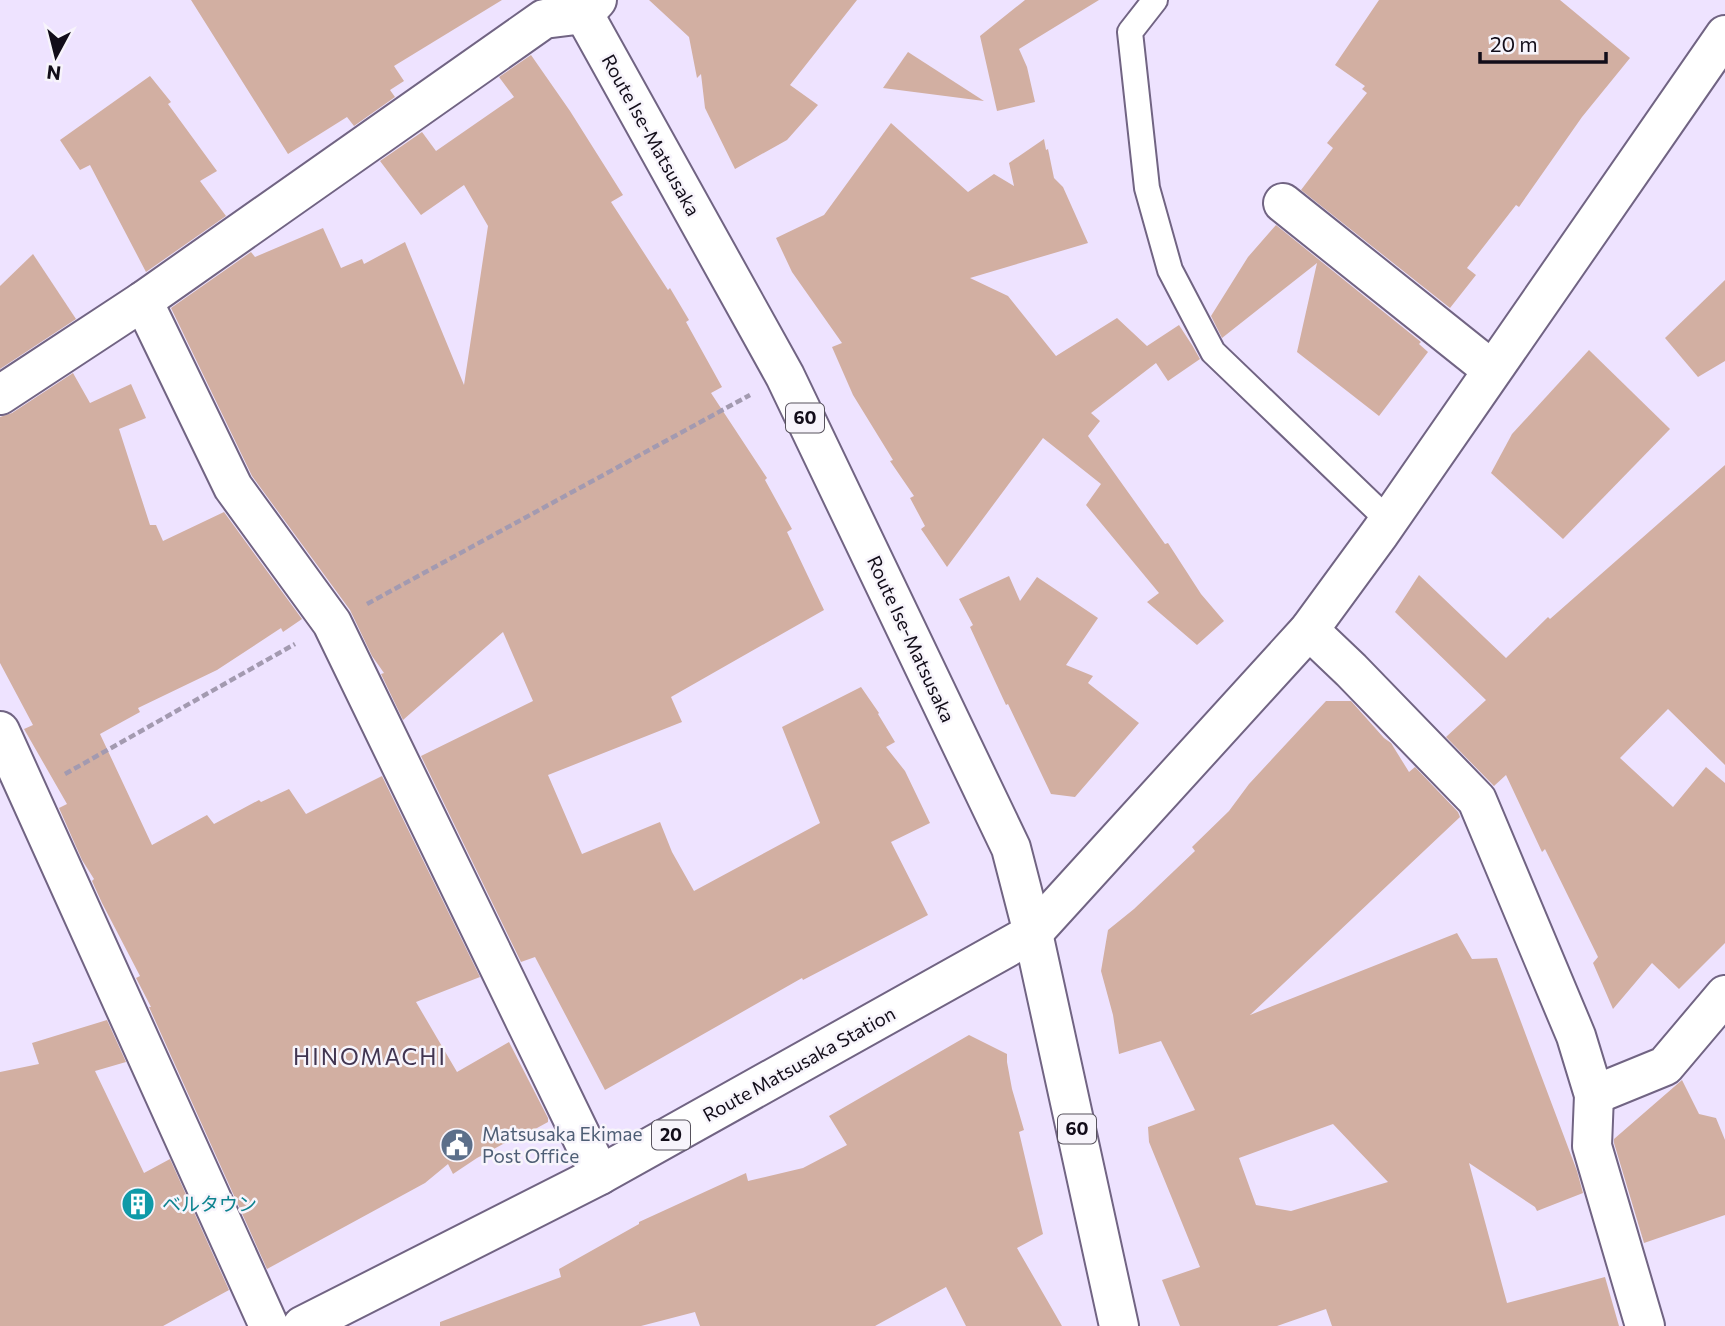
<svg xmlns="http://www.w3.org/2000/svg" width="1725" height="1326" font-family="Commissioner,'Noto Sans JP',sans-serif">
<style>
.building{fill:#d2afa2;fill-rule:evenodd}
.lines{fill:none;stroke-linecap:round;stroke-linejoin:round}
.lane-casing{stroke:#716483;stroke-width:28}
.street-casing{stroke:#716483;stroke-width:42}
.secondary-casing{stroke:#716483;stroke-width:42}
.primary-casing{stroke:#716483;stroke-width:42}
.path{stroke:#a39ab0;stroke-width:4.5;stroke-dasharray:7 3.5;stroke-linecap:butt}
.lane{stroke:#fff;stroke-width:24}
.street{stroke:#fff;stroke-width:38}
.secondary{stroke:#fff;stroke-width:38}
.primary{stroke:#fff;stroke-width:38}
.labels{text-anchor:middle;stroke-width:5;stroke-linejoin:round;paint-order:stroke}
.shield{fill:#f7f4fb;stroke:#57525d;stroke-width:2}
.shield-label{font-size:18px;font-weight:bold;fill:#120d19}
.street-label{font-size:19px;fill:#120d19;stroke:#f7f4fb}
.service-label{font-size:19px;fill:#4e5e75;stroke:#f7f4fb;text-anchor:start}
.culture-label{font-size:19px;fill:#0d838f;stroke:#f7f4fb;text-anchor:start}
.quarter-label{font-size:23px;letter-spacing:2px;fill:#413551;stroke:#f7f4fb}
</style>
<rect width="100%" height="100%" fill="#eee3ff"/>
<!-- building -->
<g class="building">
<path d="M191,0H502L394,66L404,81L390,90L395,97L354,126L347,117L288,154Z"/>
<path d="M649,0H857L790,85L818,105L787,140L735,169L705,108L701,74L697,78L689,37Z"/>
<path d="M1025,0H1099L1019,49L1027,67L1035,102L997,111L980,36Z"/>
<path d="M1379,0H1560L1630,58L1582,117L1519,207L1516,205L1467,268L1476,275L1450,308L1301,190L1333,148L1327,143L1367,93L1362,89L1365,86L1335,65Z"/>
<path d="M908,52L984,101L883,88Z"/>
<path d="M531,55L570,111L623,195L611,202L668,290L670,288L689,320L686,322L722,387L711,393L767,478L765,480L792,529L787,532L824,610L671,697L682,722L548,775L582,854L660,822L672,852L694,891L820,823L782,727L861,687L879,713L878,714L895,742L886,747L905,771L930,823L891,842L928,915L803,980L802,978L605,1090L535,957L521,962L421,756L533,701L503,632L403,720L381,674L384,673L372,656L350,610L252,476L171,308L251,252L255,257L323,228L341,268L362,259L364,264L405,242L464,385L488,226L464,185L421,215L380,161L422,132L436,151L514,97L499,77Z"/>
<path d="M150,76L171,102L168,104L217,171L200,181L226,216L146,272L90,165L80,170L60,140Z"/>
<path d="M891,123L968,192L994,174L1014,186L1009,163L1044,139L1046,150L1048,149L1054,178L1063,187L1088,243L970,278L1008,296L1056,356L1117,318L1147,346L1179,325L1192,345L1200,359L1168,381L1156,363L1091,413L1100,421L1088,436L1165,544L1168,543L1201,594L1224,621L1197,645L1147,602L1159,593L1086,505L1101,484L1043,438L947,567L921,529L925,526L910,498L914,496L890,461L893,460L853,395L832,347L842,343L792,272L776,238L824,215Z"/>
<path d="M1276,225L1421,342L1419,344L1428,352L1379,416L1297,352L1317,263L1222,338L1211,316L1248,257Z"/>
<path d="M33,254L76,319L0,369V286Z"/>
<path d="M1725,280V361L1698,377L1665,338Z"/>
<path d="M1589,350L1670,429L1563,539L1491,473L1512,434Z"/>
<path d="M73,373L90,403L131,384L146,418L119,429L150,525H156L163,541L224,512L302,619L283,632L281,628L217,670L138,708L140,712L100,734L152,845L207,815L214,824L259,800L261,802L289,789L306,814L382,776L480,977L416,1002L457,1072L509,1042L548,1118V1122L526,1134L525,1132L477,1158L453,1174L448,1164L425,1183L267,1269L149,1007H151L136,978L140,976L102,903L92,881L94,879L82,860L59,808L67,804L24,729L33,725L0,663V417L12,413Z"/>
<path d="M1725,465V765L1668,709L1620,758L1673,807L1706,767L1725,783V943L1679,989L1652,963L1613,1009L1593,963L1598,957L1545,849L1542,852L1506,775L1494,786L1446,737L1486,700L1395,612L1419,575L1506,658L1548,617L1550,619Z"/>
<path d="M1009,576L1020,601L1037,577L1098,618L1066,665L1093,676L1088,683L1139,723L1075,797L1051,794L1008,704L1006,705L970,627L973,625L959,599Z"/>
<path d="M1326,701H1351L1384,738L1391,743L1409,772L1415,767L1458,812L1460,817L1250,1015L1457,933L1472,959L1497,958L1577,1171L1583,1193L1537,1211L1535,1207L1469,1163L1507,1303L1605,1277L1619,1326H1332L1326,1309L1277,1326H1180L1162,1280L1200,1267L1149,1142L1148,1127L1195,1110L1161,1041L1119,1054L1113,1015L1101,971L1108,930L1134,909L1195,851L1192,847L1229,811L1249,784ZM1333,1124L1388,1182L1291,1211L1256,1205L1239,1158Z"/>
<path d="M107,1020L126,1062L95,1071L144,1173L170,1159L229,1290L163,1326H0V1072L39,1064L32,1043Z"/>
<path d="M969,1035L1007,1054V1062L1012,1089L1024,1130L1019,1132L1043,1234L1017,1248L1062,1326H966L946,1287L875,1326H700L695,1312L641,1326H440V1322L561,1277L559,1269L639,1224V1222L746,1173L748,1181L803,1168L847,1145L829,1116Z"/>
<path d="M1682,1080L1699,1114L1716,1118L1725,1140V1215L1644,1243L1614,1143V1139Z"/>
</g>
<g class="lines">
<defs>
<path id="lane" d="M1155,0L1130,32L1147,188L1170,270L1213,352L1389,521"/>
<g id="street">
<path d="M1283,203L1492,370"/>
<path d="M143,301L233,487L332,623L600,1175"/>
<path d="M0,395L143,301L544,19L584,14L597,0"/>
<path d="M1309,630L1351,670L1477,800L1576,1036L1594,1095L1592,1146L1645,1326"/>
<path d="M0,731L269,1326"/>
<path d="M1594,1095L1665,1066L1725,995"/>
</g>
<path id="secondary" d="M1033,933L1309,630L1380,533L1725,35"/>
<g id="primary">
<path d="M576,0L785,376L1011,848L1033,933L1119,1326"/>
<path d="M302,1326L600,1175L1033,933"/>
</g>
</defs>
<!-- lane casing -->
<use href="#lane" class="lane-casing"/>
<!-- street casing -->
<use href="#street" class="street-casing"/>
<!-- secondary casing -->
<use href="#secondary" class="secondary-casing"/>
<!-- primary casing -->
<use href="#primary" class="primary-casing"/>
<!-- path -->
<g class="path">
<path d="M367,604L750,395"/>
<path d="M65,774L295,644"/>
</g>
<!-- lane -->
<use href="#lane" class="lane"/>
<!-- street -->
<use href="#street" class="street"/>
<!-- secondary -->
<use href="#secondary" class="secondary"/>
<!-- primary -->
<use href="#primary" class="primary"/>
</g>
<!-- icons -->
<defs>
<symbol id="civic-disc" viewBox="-11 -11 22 22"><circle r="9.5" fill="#5c6f8a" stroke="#f7f4fb"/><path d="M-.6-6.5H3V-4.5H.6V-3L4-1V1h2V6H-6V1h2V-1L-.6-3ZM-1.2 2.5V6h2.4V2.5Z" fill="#fff"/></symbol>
<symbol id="building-disc" viewBox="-11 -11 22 22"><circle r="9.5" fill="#0f9aa8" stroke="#f7f4fb"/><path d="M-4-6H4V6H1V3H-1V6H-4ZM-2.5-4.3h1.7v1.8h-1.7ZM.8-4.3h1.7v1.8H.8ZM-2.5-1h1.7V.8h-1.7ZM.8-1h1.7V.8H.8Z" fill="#fff"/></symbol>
</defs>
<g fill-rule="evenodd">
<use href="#civic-disc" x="438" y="1126" width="38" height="38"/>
<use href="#building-disc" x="119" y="1185" width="38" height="38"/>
</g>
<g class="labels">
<!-- shield labels -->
<g class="shield">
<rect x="786" y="403.5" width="38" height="29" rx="5"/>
<rect x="1058" y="1114.5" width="38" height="29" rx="5"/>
<rect x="652" y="1120.5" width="38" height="29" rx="5"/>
</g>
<g class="shield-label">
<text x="805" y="424">60</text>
<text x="1077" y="1135">60</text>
<text x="671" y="1141">20</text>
</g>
<!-- street labels -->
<g class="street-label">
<text transform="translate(651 135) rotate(61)" y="7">Route Ise-Matsusaka</text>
<text transform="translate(911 639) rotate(65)" y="7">Route Ise-Matsusaka</text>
<text transform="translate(799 1064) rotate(-29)" y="7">Route Matsusaka Station</text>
</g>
<!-- service labels -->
<g class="service-label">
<text x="482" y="1141">Matsusaka Ekimae<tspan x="482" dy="22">Post Office</tspan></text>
</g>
<!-- culture labels -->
<g class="culture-label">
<text x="162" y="1211">ベルタウン</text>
</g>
<!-- quarter labels -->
<g class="quarter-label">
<text x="370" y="1065">HINOMACHI</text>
</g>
</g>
<!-- north arrow -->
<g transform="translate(56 56) rotate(187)" stroke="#f7f4fb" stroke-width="5" paint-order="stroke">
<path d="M0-5L12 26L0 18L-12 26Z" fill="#120d19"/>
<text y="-10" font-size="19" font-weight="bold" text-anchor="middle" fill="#120d19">N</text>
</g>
<!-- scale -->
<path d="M1480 52v10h126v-10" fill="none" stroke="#120d19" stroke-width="3.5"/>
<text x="1490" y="52" font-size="21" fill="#120d19" stroke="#f7f4fb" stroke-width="5" paint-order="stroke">20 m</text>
</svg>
